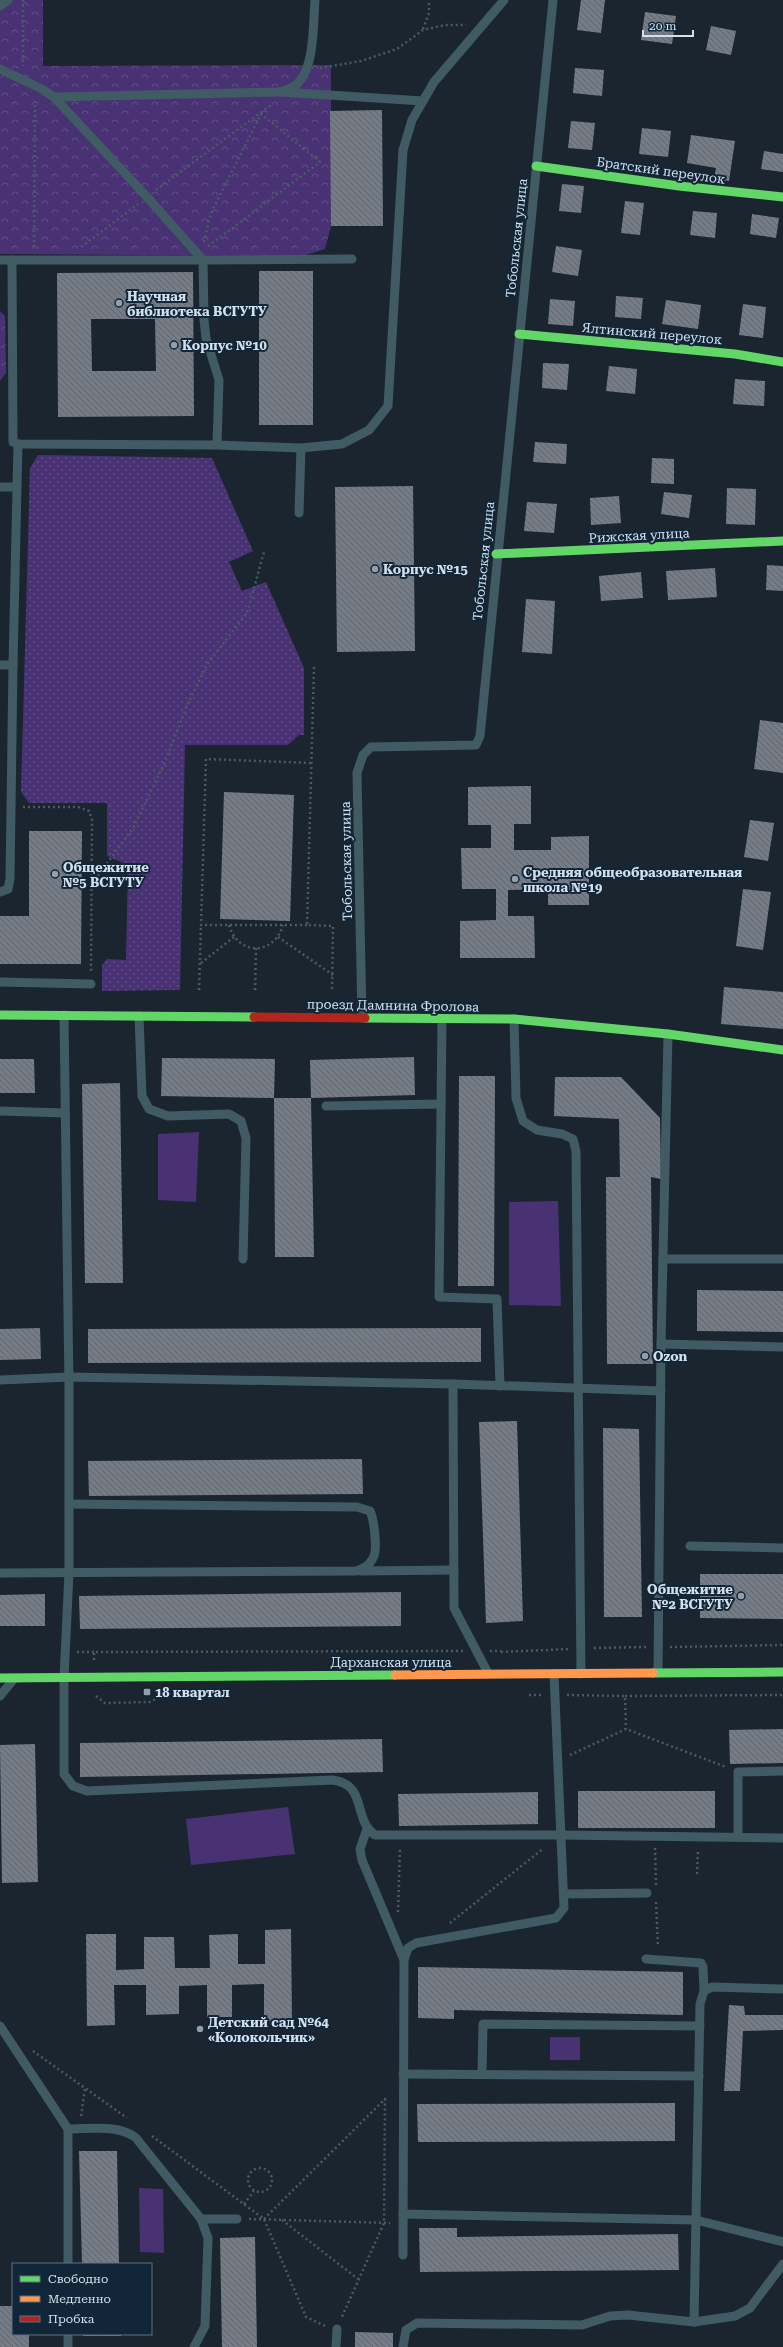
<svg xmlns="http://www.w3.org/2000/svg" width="783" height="2347" font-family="'Roboto Serif',serif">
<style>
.grass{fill:url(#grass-dots)}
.park{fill:url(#park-crowns)}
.pitch{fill:#483274}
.building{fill:url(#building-back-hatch);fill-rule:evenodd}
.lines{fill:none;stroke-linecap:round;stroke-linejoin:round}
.path{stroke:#485c63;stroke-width:2.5;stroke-dasharray:2 3;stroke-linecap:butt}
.lane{stroke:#405b63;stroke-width:9}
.fast{stroke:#63d668;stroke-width:9}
.slow{stroke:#ff974d;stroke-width:9}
.jam{stroke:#b3261e;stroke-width:9}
.poi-dot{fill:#929faa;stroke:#112638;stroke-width:1.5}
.labels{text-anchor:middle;stroke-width:4;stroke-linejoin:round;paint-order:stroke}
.street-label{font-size:13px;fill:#d3e0ec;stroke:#112638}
.poi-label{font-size:13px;font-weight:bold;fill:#d3e0ec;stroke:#112638;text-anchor:start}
</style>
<defs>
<pattern id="grass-dots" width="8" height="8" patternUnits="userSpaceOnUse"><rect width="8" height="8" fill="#483274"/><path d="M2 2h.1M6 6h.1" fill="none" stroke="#624f88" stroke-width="1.8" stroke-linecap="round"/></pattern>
<pattern id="park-crowns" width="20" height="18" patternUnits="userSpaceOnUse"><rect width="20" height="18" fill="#483274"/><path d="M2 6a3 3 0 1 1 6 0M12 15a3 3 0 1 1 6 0" fill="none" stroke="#624f88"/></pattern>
<pattern id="building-back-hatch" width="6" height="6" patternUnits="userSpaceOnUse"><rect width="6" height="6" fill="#757c86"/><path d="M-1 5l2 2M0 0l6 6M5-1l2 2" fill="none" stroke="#5f656d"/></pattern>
</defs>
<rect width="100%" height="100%" fill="#1a252f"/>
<!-- grass -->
<path class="grass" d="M38,455L212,458L253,551L229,562L242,591L266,582L304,668V735H299L288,745H185L180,990L102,991V965L107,959L126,960L128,865L107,856V803H29L21,792L30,468Z"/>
<!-- park -->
<g class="park">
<path d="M0,0H43V66L331,65V226L325,249L302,256L0,254Z"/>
<path d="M0,311L5,316L6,373L0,381Z"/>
</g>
<!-- pitch -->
<g class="pitch">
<path d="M199,1132L196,1202L158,1200V1134Z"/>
<path d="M558,1201L561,1306L509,1305V1202Z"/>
<path d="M288,1807L295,1854L191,1865L186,1819Z"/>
<rect x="550" y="2037" width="30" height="23"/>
<path d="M139,2188L163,2189L164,2253L140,2252Z"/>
</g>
<!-- building -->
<g class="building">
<path d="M581,0H605L601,33L577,30Z"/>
<path d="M645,12L676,16L672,44L641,40Z"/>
<path d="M711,26L736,31L731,55L706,50Z"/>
<path d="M575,68L604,70L602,96L573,93Z"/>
<path d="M382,110L383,226H331L330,111Z"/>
<path d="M571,121L595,123L592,150L568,148Z"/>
<path d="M642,128L671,131L668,157L639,154Z"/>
<path d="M691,135L735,141L729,181L714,179L716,168L687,163Z"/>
<path d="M764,151L783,154V172L761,169Z"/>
<path d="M562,184L584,186L581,213L559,211Z"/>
<path d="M625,201L644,203L640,235L621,233Z"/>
<path d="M693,211L717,213L715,238L690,235Z"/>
<path d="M752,214L779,218L776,238L750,234Z"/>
<path d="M556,246L582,250L578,276L552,272Z"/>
<rect x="259" y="271" width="54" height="154"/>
<path d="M193,272L194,416L58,417L57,273ZM91,319H155L156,371H92Z"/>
<path d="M616,296L643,298L641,319L615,317Z"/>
<path d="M550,299L575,301L573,326L548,324Z"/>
<path d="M666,300L701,305L698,329L662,324Z"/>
<path d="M743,304L766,307L763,338L739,335Z"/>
<path d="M543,363L569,364L567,390L542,388Z"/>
<path d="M609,366L637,369L635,394L606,391Z"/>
<path d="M735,379L765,381L764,406L733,404Z"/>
<path d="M535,442L567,444L566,464L533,462Z"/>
<path d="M652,458L674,459V484L651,483Z"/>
<path d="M413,486L415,651L337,652L335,487Z"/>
<path d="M727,488L756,489L755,525L726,524Z"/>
<path d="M664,492L692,495L689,518L661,514Z"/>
<path d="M619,496L621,523L591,525L590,498Z"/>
<path d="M527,502L557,504L554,533L524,531Z"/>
<path d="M767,565L783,566V591L766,590Z"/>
<path d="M715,568L717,597L668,600L666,571Z"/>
<path d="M641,572L643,598L601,601L599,576Z"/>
<path d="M526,599L555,601L552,654L522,652Z"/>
<path d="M760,720L783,723V773L754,769Z"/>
<path d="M531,786V824H514V850H551V837L589,836V905H548V889L508,890V916H534L535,958H460V921L496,920V889H462L461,848H491V825H468V787Z"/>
<path d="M224,792L294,795L290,921L220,919Z"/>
<path d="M750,820L774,823L768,861L744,857Z"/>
<path d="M29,831H82L81,964H0V916H29Z"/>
<path d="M743,889L771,892L763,950L736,946Z"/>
<path d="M724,987L783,992V1029L721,1024Z"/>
<path d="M414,1057L415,1095L311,1098L310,1060Z"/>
<path d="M162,1058L275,1059L274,1098L161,1096Z"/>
<path d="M0,1059H34L35,1093H0Z"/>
<path d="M459,1076H495L494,1286H458Z"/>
<path d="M555,1077H621L660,1118L661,1179L651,1177L653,1364H607L606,1177H620L619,1119L554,1116Z"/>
<path d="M120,1083L123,1283H85L82,1084Z"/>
<path d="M274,1098H311L314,1257H275Z"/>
<path d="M697,1290L783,1291V1332L697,1331Z"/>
<path d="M40,1328L41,1359L0,1360V1329Z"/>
<path d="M481,1328V1362L88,1363V1329Z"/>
<path d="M517,1421L523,1621L486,1623L479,1422Z"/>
<path d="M603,1428L639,1429L642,1617H604Z"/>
<path d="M362,1459L363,1494L89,1496L88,1461Z"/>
<path d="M700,1574H783V1619L700,1618Z"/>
<path d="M401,1592V1626L80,1629L79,1596Z"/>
<path d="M45,1594V1626H0V1595Z"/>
<path d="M783,1729V1763L730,1764L729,1730Z"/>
<path d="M382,1739L383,1772L80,1777V1743Z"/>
<path d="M35,1744L38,1882L2,1883L0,1745Z"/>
<rect x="578" y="1791" width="137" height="37"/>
<path d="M538,1792V1824L399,1826L398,1794Z"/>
<path d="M291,1929L292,2022H264V1984L232,1985V2017H207V1985L179,1986V2014L146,2015V1985H114L115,2025L87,2026L86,1934H116V1970L144,1969V1937H174L175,1968H210L209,1935L238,1934V1964H265V1930Z"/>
<path d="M418,1967L683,1972V2015L454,2010V2019L418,2018Z"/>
<path d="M729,2005L744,2006L745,2015H783V2030L743,2031L740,2091H724Z"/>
<path d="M675,2103V2141L418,2142L417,2104Z"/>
<path d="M79,2151H117L119,2264H82Z"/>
<path d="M419,2228H457V2237L678,2234L679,2270L420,2272Z"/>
<path d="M255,2237L257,2347H222L220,2238Z"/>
<path d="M0,2306H13V2334H29V2347H0Z"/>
<path d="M355,2332L393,2333V2347H355Z"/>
<rect x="83" y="2334" width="38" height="2"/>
</g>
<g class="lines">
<!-- path -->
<g class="path">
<path d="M23,0V66"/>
<path d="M423,29L429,13V0"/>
<path d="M320,68L361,61L397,49L423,30L445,25H466"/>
<path d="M156,190L271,105"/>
<path d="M204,242L211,213L261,114L320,162L207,247"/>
<path d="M34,247L35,101"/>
<path d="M81,247L138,204"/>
<path d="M314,667L307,925L333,926L332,990"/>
<path d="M23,807H78L89,811L92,820L91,973"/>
<path d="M92,884L133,828L164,764L188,703L208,663L247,613L264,552"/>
<path d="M229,925C238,956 274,956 283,925"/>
<path d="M307,925H201L206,759L311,763"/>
<path d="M278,937L333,975"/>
<path d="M201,963L234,937"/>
<path d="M199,990L201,925"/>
<path d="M255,990L256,948"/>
<path d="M670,1647L783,1645"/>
<path d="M594,1648L647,1647"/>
<path d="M490,1651H501"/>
<path d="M77,1652H94"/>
<path d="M501,1652L569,1649"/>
<path d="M94,1660V1652L463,1651"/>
<path d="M529,1695H542"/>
<path d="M567,1695L625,1696L626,1729"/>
<path d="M96,1696L105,1703L150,1702L159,1697"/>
<path d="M625,1696L783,1695"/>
<path d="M570,1755L626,1729L726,1767"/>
<path d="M655,1848L656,1885"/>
<path d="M697,1874L698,1849"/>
<path d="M656,1902L658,1947"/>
<path d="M398,1912L400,1847"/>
<path d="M450,1923L544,1848"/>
<path d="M33,2051L127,2118"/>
<path d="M81,2116L85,2088"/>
<path d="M152,2136L264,2219L306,2317L325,2326"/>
<circle cx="260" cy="2180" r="12"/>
<path d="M244,2204L254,2191"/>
<path d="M249,2219L390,2223"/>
<path d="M264,2219L385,2099L384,2223L341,2319"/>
<path d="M282,2220L358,2279"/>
</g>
<!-- lane -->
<g class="lane">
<path d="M0,6L8,0"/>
<path d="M0,69L42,89L54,97L147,197L203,260L352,259"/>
<path d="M281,92L423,101"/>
<path d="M54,97L280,92C285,90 293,88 297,84C315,68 313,23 315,0"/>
<path d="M0,260H12"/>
<path d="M217,445L219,380L206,338L204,320L203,260H12L13,442L18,444L217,445L301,448L342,444L369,430L388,406L403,150L412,120L434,82L504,0"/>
<path d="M0,487H17L18,444"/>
<path d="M299,513L301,448"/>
<path d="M0,665H13L10,879L8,889L0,892"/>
<path d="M13,665L17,487"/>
<path d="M0,982L91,984"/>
<path d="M64,1015L69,1387V1573L64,1678V1774L73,1786L87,1791L332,1780C368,1784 352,1819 375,1835H561L783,1838"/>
<path d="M139,1016L142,1096L149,1109L168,1116L229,1114L241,1121L246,1138L243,1259"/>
<path d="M362,1018L357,773L363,755L371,747L476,745L480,736L553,0"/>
<path d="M442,1019L439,1297L497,1299L500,1386"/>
<path d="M514,1019L516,1098L523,1121L537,1130L562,1134L573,1139L576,1151L581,1674"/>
<path d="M326,1106L441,1104"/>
<path d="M0,1111L65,1113"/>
<path d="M663,1259H783"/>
<path d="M661,1344L783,1347"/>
<path d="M0,1380L69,1377L453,1384L661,1391"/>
<path d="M453,1384L454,1608L488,1673"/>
<path d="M690,1546L783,1548"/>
<path d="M361,1571L454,1570"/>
<path d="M0,1573L356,1571C364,1568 369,1566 373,1558C378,1551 374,1519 370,1511L357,1507L69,1504"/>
<path d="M658,1673L661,1344L668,1034"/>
<path d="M0,1696L13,1680"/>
<path d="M367,1829L360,1849L362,1860L404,1960"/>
<path d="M738,1837V1772L783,1771"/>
<path d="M565,1894L647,1893"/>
<path d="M646,1959L701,1963L703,1967L704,1991"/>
<path d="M0,2026L68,2129C90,2129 118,2124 136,2138L201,2219H237"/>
<path d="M403,2074L699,2076"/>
<path d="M482,2074L483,2024L700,2026"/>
<path d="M68,2129V2264"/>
<path d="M403,2214L696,2220L783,2242"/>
<path d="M403,2255L404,1960L408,1948L416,1943L556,1918L564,1908L554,1674"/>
<path d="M694,2322L700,2004L704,1991L712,1987L783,1989"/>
<path d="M68,2334V2347"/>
<path d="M194,2347L205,2326L208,2238L201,2219"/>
<path d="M336,2347L337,2329"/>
<path d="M403,2347L406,2330L417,2323L582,2325L610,2316L628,2315L694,2322L735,2316L750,2308L783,2264"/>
</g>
<!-- fast -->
<g class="fast">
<path d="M536,166L679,186L783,197"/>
<path d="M519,334L735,354L783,362"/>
<path d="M496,554L783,541"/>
<path d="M0,1015L254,1017"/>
<path d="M365,1018L514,1019L668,1034L783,1050"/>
<path d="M653,1673L783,1672"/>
<path d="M0,1678L395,1675"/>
</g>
<!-- slow -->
<path class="slow" d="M395,1675L653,1673"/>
<!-- jam -->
<path class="jam" d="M254,1017L365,1018"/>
</g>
<!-- markers -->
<g class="poi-dot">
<circle cx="119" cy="303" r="4"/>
<circle cx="174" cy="345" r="4"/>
<circle cx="375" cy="569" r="4"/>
<circle cx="55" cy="874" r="4"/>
<circle cx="515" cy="879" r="4"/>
<circle cx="645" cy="1356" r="4"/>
<circle cx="741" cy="1596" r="4"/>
<rect x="143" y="1688" width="8" height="8" rx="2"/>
<circle cx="200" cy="2029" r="4"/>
</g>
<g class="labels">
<!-- street labels -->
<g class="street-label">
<text transform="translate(661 170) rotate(8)" y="5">Братский переулок</text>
<text transform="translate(516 238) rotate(-84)" y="5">Тобольская улица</text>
<text transform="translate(652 333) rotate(5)" y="5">Ялтинский переулок</text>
<text transform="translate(639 535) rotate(-3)" y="5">Рижская улица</text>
<text transform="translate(483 561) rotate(-84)" y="5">Тобольская улица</text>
<text transform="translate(346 861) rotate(-91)" y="5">Тобольская улица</text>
<text transform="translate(393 1005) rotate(1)" y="5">проезд Дамнина Фролова</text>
<text x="391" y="1667">Дарханская улица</text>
</g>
<!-- poi labels -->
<g class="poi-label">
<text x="127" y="301">Научная<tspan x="127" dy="15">библиотека ВСГУТУ</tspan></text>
<text x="182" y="350">Корпус №10</text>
<text x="383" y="574">Корпус №15</text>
<text x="63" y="872">Общежитие<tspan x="63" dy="15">№5 ВСГУТУ</tspan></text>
<text x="523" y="877">Средняя общеобразовательная<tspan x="523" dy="15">школа №19</tspan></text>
<text x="653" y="1361">Ozon</text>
<text x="733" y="1594" text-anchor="end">Общежитие<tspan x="733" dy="15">№2 ВСГУТУ</tspan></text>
<text x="155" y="1697">18 квартал</text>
<text x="208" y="2027">Детский сад №64<tspan x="208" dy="15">«Колокольчик»</tspan></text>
</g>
</g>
<!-- legend -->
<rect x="12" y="2263" width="140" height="72" fill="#112638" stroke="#5f7080"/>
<rect x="20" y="2276" width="20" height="6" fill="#63d668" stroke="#5f7080"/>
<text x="48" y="2283" font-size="12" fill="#d3e0ec">Свободно</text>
<rect x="20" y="2296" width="20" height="6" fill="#ff974d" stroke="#5f7080"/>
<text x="48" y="2303" font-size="12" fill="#d3e0ec">Медленно</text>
<rect x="20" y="2316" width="20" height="6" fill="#b3261e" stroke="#5f7080"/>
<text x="48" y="2323" font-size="12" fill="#d3e0ec">Пробка</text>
<!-- scale -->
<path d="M643 30v6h50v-6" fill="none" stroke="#d3e0ec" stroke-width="2"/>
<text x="649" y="30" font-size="12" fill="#d3e0ec" stroke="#112638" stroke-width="3" paint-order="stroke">20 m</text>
</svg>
